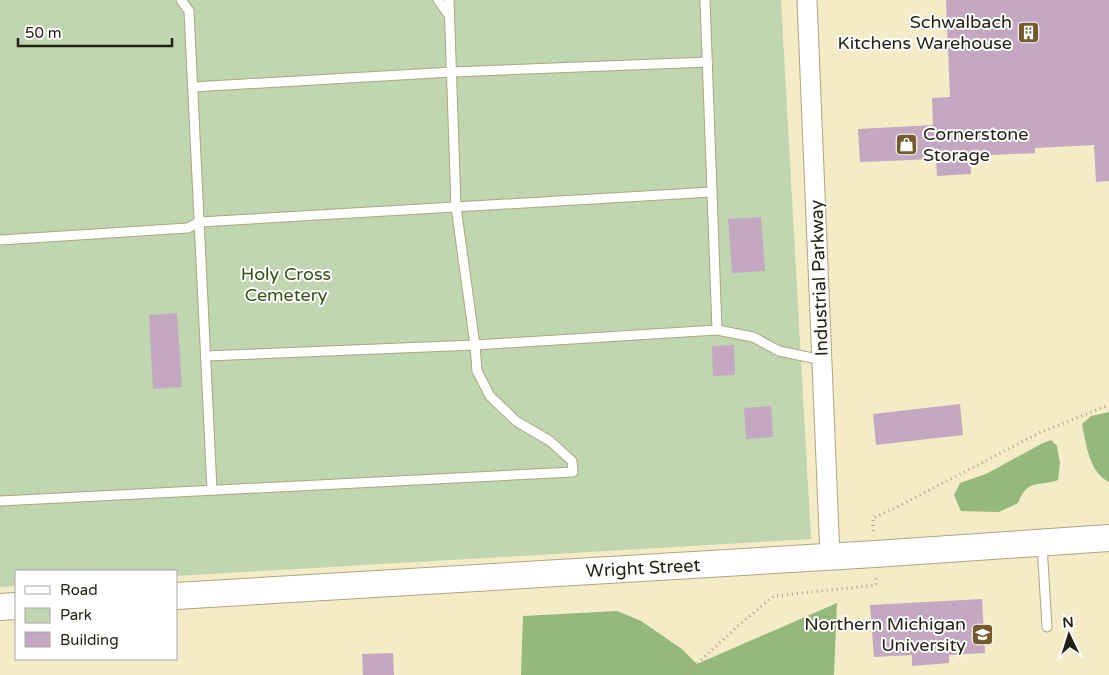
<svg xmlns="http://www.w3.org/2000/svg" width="1109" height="675" font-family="'Varela Round',sans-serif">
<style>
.green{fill:#c0d6b0}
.forest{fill:#95b87c}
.building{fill:#c4a7c0}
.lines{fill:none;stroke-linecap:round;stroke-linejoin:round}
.service-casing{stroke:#aea583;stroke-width:11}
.minor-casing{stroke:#aea583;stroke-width:21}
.secondary-casing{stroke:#aea583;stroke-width:28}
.path{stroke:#aca589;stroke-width:3;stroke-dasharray:1 4;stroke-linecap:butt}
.service{stroke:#fff;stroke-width:9}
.minor{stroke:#fff;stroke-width:19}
.secondary{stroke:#fff;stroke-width:26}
.labels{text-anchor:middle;stroke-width:4;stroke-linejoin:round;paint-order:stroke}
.poi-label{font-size:18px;fill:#242114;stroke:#fff;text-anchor:end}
.park-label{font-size:18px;fill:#325113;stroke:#fff}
.street-label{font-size:18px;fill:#242114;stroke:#fff}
</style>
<rect width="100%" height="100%" fill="#f4ebc7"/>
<!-- green -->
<path class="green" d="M0,0H781L811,539L176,576V571H16V586L0,587Z"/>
<!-- forest -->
<g class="forest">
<path d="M1109,412V482C1089,472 1086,444 1082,424L1091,416Z"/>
<path d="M1051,440L1057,446L1060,463L1058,480C1038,487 1028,478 1018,503L999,512L961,511L954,495L960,483L986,474L1041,444Z"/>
<path d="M837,603L834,675H521L523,616L617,611L641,621L682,649L697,664Z"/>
</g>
<!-- building -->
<g class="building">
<path d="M946,0H1109V181L1096,182L1094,145L1035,148V153L970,156L971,174L937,176L936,159L860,162L858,129L933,125L932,98L950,97Z"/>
<path d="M761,217L765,271L732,273L728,219Z"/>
<path d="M177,313L182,387L153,389L149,315Z"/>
<path d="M734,345L735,375L713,376L712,346Z"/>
<path d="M960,404L963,435L876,445L873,414Z"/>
<path d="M771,406L773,437L746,439L744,408Z"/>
<path d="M982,599L985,653L949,655V663L912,666V655L874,657L870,605Z"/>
<path d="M393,653L394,675H363L362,654Z"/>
</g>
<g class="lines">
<defs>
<g id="service">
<path d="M181,0L189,11L212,490"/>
<path d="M438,0L449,15"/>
<path d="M193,87L452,72L708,62"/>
<path d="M0,240L188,228L199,222L712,192"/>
<path d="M717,330L753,337L779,351L822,360"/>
<path d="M206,356L475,345L456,207L449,0"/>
<path d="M0,501L573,472L572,461L550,441L516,421L490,396L477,371L475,345L717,330L705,0"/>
<path d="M1042,545L1047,627"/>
</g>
<path id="minor" d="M807,0L830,557"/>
<g id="secondary">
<path d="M176,596L875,554L1109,538"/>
<path d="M0,607L16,606"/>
</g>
</defs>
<!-- service casing -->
<use href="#service" class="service-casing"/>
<!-- minor casing -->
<use href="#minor" class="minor-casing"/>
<!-- secondary casing -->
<use href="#secondary" class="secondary-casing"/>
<!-- path -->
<g class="path">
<path d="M873,531V518L897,507L1039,433L1109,405"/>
<path d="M688,675L697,664L740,624L774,596L876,585V577"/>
</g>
<!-- service -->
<use href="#service" class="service"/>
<!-- minor -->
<use href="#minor" class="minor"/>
<!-- secondary -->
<use href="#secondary" class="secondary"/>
</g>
<!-- icons -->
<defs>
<symbol id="building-square" viewBox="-11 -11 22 22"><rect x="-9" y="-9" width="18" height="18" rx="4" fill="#745b2d" stroke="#fff"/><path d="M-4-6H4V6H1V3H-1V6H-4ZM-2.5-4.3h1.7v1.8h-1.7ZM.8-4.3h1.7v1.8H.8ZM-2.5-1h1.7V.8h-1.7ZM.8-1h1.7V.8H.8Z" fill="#fff"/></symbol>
<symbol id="shop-square" viewBox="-11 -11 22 22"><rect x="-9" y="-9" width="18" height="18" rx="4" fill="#745b2d" stroke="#fff"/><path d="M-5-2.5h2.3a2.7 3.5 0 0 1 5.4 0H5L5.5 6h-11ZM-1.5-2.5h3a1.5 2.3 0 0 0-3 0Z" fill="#fff"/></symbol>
<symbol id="university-square" viewBox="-11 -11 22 22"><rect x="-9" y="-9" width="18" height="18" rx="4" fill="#745b2d" stroke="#fff"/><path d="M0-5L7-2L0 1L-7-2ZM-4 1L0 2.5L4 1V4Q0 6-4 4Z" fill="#fff"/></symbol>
</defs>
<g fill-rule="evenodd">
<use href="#building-square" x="1016" y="20" width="25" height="25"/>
<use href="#shop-square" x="894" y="132" width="25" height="25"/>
<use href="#university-square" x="970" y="622" width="25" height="25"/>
</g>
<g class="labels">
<!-- poi labels -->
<g class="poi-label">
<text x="1012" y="28">Schwalbach<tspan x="1012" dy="21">Kitchens Warehouse</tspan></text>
<text x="923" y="140" text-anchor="start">Cornerstone<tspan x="923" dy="21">Storage</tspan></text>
<text x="966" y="630">Northern Michigan<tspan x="966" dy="21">University</tspan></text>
</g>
<!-- park labels -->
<g class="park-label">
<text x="286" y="280">Holy Cross<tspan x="286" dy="21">Cemetery</tspan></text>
</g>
<!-- street labels -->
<g class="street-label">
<text transform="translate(819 278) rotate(-92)" y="6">Industrial Parkway</text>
<text transform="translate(643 568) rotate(-3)" y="6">Wright Street</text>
</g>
</g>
<!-- legend -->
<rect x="15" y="570" width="162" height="90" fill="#ffffff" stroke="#a7a6a1"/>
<rect x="25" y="586" width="25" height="8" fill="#ffffff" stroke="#a7a6a1"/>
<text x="60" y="595" font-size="15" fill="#242114">Road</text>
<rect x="25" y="608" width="25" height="15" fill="#c0d6b0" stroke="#a7a6a1"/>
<text x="60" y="620" font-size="15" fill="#242114">Park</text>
<rect x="25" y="632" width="25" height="15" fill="#c4a7c0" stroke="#a7a6a1"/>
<text x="60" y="645" font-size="15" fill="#242114">Building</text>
<!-- north arrow -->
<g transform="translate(1069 635) rotate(356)" stroke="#ffffff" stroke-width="4" paint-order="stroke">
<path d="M0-4L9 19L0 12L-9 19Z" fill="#242114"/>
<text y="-8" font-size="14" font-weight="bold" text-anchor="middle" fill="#242114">N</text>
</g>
<!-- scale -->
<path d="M18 38v8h154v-8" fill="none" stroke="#242114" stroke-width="2.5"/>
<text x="25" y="38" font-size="15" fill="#242114" stroke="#ffffff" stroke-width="4" paint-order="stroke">50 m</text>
</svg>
